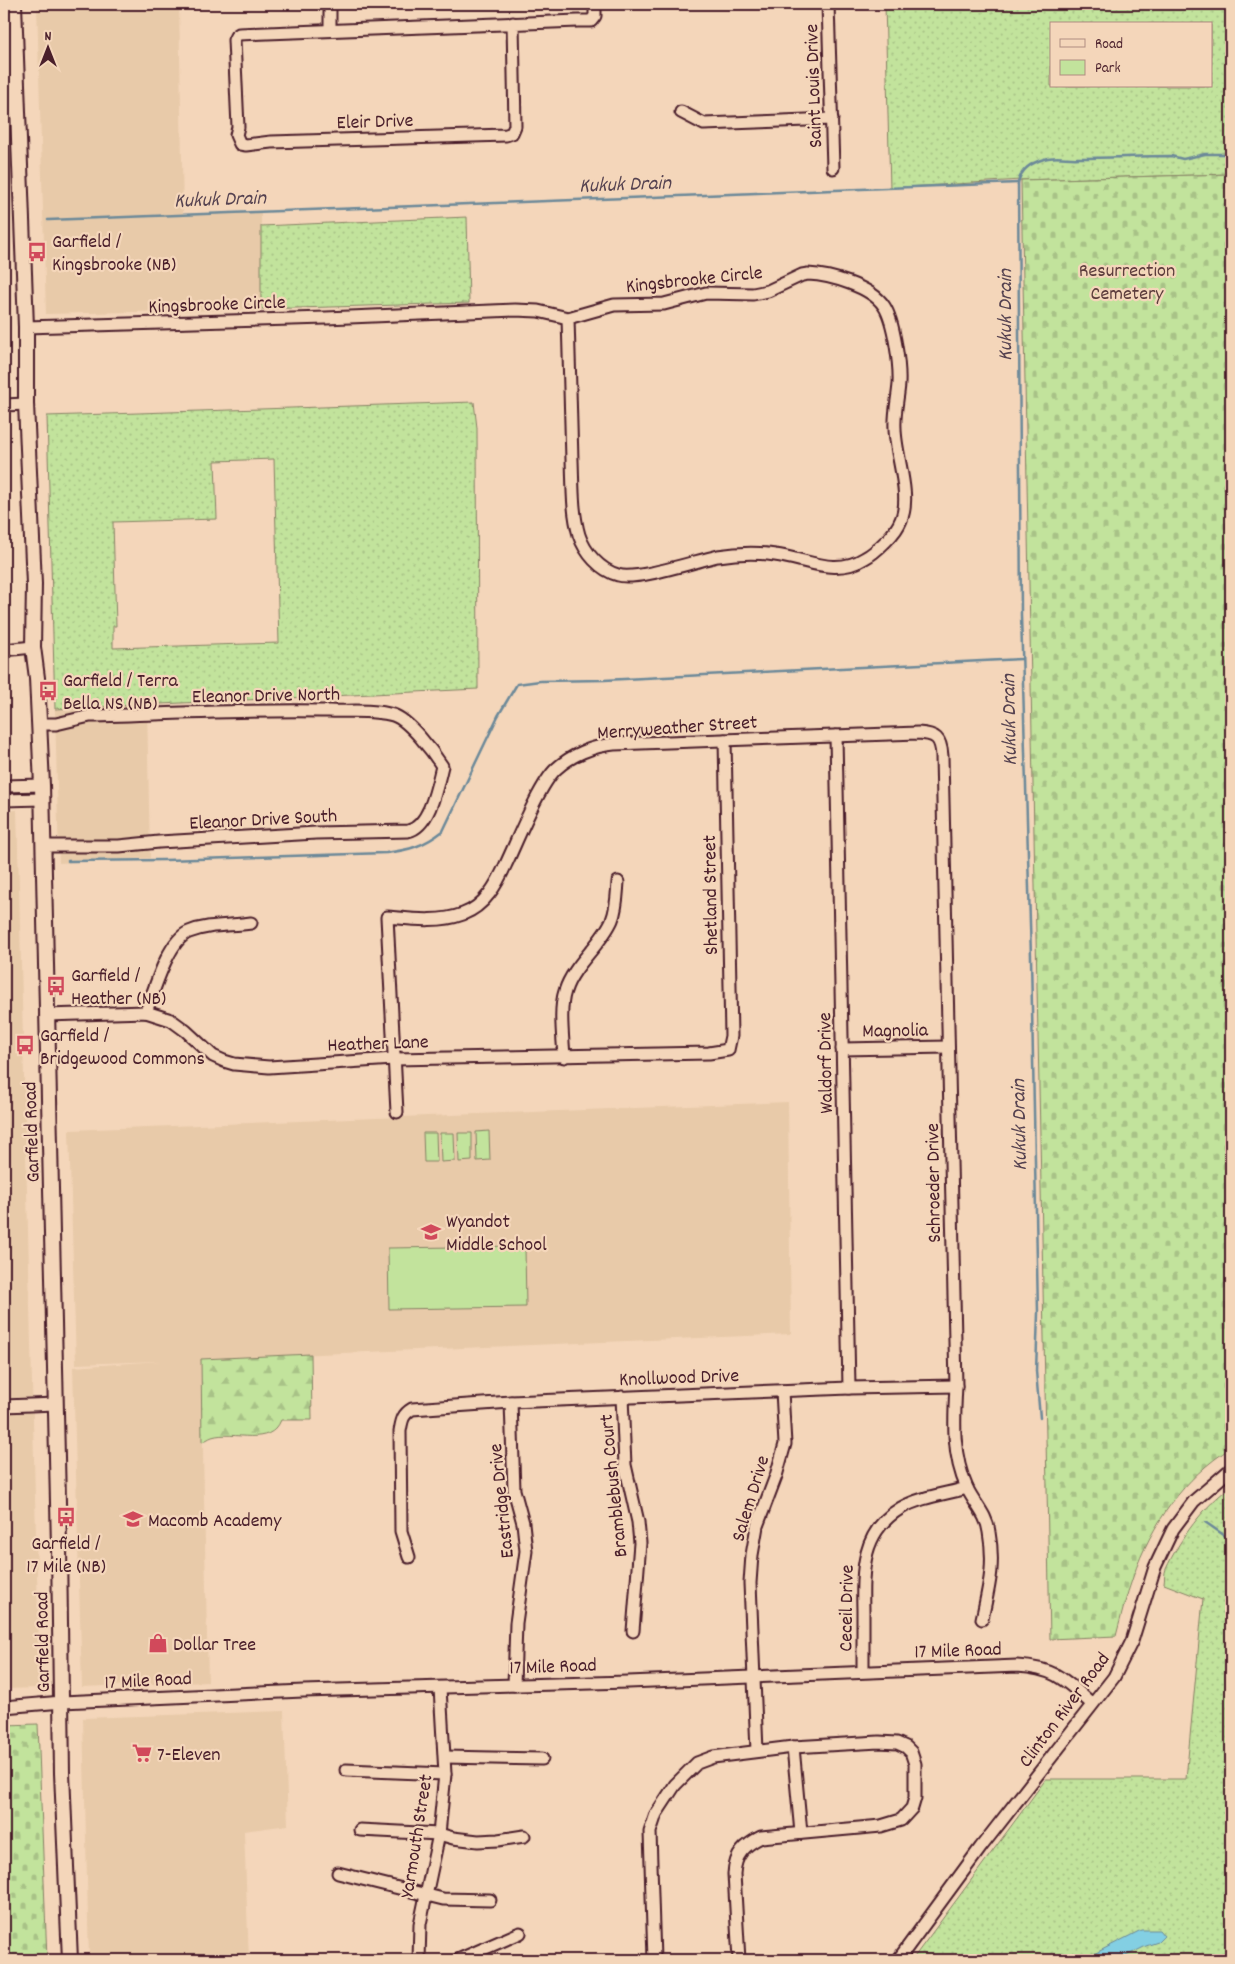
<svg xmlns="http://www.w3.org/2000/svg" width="1235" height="1964" font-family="Dekko,sans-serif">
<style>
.built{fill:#e8caa9}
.grass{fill:url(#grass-dots);stroke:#868164;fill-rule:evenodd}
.forest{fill:url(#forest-firs);stroke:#868164}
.cemetery{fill:url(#cemetery-stones);stroke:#868164}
.park{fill:#c2e39c;stroke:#868164}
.water{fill:#83cfe3;stroke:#6c8999}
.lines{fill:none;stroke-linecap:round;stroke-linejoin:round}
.stream{stroke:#6c8999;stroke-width:2.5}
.minor-casing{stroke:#4a1f2b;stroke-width:15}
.major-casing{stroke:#4a1f2b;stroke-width:18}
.minor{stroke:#f4d6ba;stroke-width:11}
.major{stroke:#f4d6ba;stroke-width:14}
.labels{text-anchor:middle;stroke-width:4.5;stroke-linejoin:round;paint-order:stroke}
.street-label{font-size:20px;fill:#4a1f2b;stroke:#f4d6ba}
.poi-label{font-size:20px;fill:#4a1f2b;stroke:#f4d6ba;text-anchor:start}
.park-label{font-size:20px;fill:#5c3c3c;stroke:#f4d6ba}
.water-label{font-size:21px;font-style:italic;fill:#554250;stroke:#f4d6ba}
</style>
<defs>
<pattern id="grass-dots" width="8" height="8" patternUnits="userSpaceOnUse" patternTransform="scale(1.25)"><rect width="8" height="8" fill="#c2e39c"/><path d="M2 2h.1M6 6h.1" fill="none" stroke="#a8c287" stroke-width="1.8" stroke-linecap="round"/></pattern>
<pattern id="forest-firs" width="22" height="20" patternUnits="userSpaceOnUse" patternTransform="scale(1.25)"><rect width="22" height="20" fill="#c2e39c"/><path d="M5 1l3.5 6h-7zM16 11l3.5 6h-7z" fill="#a8c287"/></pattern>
<pattern id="cemetery-stones" width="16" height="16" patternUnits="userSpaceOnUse" patternTransform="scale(1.25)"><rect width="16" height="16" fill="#c2e39c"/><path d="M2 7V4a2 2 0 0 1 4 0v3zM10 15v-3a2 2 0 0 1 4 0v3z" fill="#a8c287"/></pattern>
</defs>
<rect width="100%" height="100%" fill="#f4d6ba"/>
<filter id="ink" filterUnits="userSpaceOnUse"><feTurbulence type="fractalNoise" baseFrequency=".02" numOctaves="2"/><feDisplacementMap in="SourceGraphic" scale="10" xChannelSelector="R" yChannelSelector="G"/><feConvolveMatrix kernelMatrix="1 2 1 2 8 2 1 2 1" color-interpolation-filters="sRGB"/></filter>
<g filter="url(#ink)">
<!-- built -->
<g class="built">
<path d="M37,4H179L183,214L261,212V309L46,314Z"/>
<path d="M147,704L150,858L59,863L55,709Z"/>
<path d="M17,810L40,1688L4,1689V811Z"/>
<path d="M788,1102L791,1334L201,1359L208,1682L82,1687L73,1367L160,1361L76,1364L69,1130Z"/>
<path d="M284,1711L288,1825L244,1831L249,1960H89L83,1718Z"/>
</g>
<!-- grass -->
<g class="grass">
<path d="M885,4H1231V174L1021,180L890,188ZM1051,24H1211V86H1051Z"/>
<path d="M467,217L469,303L261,309V226Z"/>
<path d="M474,402L477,428L478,689L55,709L47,416ZM274,459L279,643L113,648V626H116L113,522L217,519L215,461Z"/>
<path d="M1231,1487V1960H912L1046,1779H1186L1203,1599L1164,1584C1165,1579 1164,1573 1166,1569C1179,1540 1205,1504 1231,1487Z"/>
</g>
<!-- forest -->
<path class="forest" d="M311,1354L312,1420H281C270,1448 234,1430 212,1437C209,1438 205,1441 202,1442L201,1359Z"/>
<!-- cemetery -->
<g class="cemetery">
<path d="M1231,174V1448C1184,1477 1151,1525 1133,1577C1126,1596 1121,1617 1116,1636L1050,1639L1021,180Z"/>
<path d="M38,1724L47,1960H4V1725Z"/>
</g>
<!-- park -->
<g class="park">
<path d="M489,1131L490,1160L477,1161L476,1132Z"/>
<path d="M423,1133H436L437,1162H424Z"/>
<path d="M440,1133H454L455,1161L441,1162Z"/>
<path d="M458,1133H472V1161L459,1162Z"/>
<path d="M525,1246L526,1307L389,1309L388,1248Z"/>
</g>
<!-- water -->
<path class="water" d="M1141,1930H1159L1164,1936L1158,1942L1146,1946L1118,1960H1082Z"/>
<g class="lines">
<!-- stream -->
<g class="stream">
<path d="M48,220L1018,183"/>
<path d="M68,861L165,860L386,853C409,850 424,846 443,831L498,716L517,684L540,681L604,680L1022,659"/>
<path d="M1040,1418L1036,1371L1038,1313L1031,957L1021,615L1018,183C1021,169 1031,163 1044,159C1056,155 1067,159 1079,158C1110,158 1140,156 1171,156L1183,159L1205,154H1231"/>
<path d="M1205,1522L1231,1540"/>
</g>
<defs>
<g id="minor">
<path d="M330,4V29"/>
<path d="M828,4L833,168"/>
<path d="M513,23L515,126L512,133L506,135L271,142L246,145L240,144L236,135L238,127L234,40L236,36L239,34L578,21H591L595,16V4"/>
<path d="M681,112L704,124L832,119"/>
<path d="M808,274C829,275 871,286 884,306C894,321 900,365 899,384C898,398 894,413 895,428C895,455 912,495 901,520C898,528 892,535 886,541C879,548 873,554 865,558C835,577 807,559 775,555C756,552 736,553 718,556C695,561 636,581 618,575C600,570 585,553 579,535C572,511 573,484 572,460C571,412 569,365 568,318L614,305L664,304L706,293L753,294L768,291L802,275Z"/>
<path d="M26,327L326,318L515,310L538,311L568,318"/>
<path d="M4,405L26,404"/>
<path d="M4,650L33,647"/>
<path d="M39,724H56L90,716C169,714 249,709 329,711C349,712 373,709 393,715C409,720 433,752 442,766C437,786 430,826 408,831L316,833L159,842L119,846H43"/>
<path d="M836,736L849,1388"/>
<path d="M4,786L42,785"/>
<path d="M4,800L42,799"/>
<path d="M146,1012C154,991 168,940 189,932C209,924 230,926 251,923"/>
<path d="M46,1015L146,1012L171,1020L186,1031L213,1056L224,1061L234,1064L269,1067L394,1059L709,1053L728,1050L731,1036L725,740"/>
<path d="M842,1049L948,1047"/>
<path d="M564,1057C563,1038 559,1009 565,991C573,965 601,945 612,920C617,908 617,894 618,882"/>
<path d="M397,1112L387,917C411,919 439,923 463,914C485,906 497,884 506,864C517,841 539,785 556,769C571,755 593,746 614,744L918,733C936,734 941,738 942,756L956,1386C954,1421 952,1455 967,1488C974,1503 987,1515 989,1532C995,1566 989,1586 982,1619"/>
<path d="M622,1397L625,1465L638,1522L640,1543L633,1631"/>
<path d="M511,1402L514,1490L523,1523L526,1551L516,1623L514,1685"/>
<path d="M4,1406L56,1404"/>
<path d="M409,1557L401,1531L400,1431C402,1421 402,1415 412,1409L511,1402L849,1388L956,1386"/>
<path d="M863,1671C863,1651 863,1630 863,1610C862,1570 862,1531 901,1508C920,1497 946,1494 967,1488"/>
<path d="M4,1707L62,1702L303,1691L628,1682L1017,1666C1055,1668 1065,1680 1092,1704"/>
<path d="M793,1747L801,1833"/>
<path d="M757,1751L750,1583L752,1555L757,1526L776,1476L785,1444L782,1391"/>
<path d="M445,1757L542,1759"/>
<path d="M346,1770L445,1774"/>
<path d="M360,1830L439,1834L453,1838L478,1841L498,1840L524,1836"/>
<path d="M338,1873L443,1899L490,1900"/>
<path d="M419,1960L420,1924L439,1834L445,1774L440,1688"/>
<path d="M458,1960L520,1933"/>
<path d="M654,1960L650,1832L656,1814L675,1785L697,1763L713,1757L793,1747L879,1742L897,1743L906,1747L911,1752L915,1764V1798L912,1808L901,1820L881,1826L761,1837C745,1845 735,1854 734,1874L739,1960"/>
<path d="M898,1960L981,1847L1114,1677L1132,1641L1155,1567L1173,1529L1194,1501L1231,1469"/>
</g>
<path id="major" d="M14,4L26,327V404L34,584L33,647L37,678L42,785L59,1547L62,1773L70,1960"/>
</defs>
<!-- minor casing -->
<use href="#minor" class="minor-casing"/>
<!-- major casing -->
<use href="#major" class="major-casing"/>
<!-- minor -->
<use href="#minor" class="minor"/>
<!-- major -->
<use href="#major" class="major"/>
</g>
</g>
<!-- icons -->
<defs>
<symbol id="bus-bare" viewBox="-9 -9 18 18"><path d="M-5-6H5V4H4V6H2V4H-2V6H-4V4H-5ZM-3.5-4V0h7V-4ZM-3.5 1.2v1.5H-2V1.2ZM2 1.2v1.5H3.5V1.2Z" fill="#d1495b" stroke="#f4d6ba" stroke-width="2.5" paint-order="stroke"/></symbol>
<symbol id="school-bare" viewBox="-9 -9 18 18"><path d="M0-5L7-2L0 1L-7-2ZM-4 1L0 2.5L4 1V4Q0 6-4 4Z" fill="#d1495b" stroke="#f4d6ba" stroke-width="2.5" paint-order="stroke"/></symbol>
<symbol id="shop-bare" viewBox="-9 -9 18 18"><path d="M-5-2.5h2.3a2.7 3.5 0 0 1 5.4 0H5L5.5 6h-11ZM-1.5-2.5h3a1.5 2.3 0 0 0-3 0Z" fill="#d1495b" stroke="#f4d6ba" stroke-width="2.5" paint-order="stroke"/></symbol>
<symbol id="supermarket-bare" viewBox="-9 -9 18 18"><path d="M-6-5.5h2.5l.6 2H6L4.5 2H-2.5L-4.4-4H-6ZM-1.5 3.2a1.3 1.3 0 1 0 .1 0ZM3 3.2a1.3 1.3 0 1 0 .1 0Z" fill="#d1495b" stroke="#f4d6ba" stroke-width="2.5" paint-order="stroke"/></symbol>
</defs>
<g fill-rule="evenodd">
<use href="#bus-bare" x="23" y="238" width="28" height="28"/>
<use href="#bus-bare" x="34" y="677" width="28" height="28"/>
<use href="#bus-bare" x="42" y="972" width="28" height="28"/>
<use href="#bus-bare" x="11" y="1031" width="28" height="28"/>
<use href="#school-bare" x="417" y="1218" width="28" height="28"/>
<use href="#bus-bare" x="52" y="1503" width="28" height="28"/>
<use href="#school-bare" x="119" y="1505" width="28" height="28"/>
<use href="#shop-bare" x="144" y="1629" width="28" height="28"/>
<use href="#supermarket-bare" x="128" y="1739" width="28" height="28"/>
</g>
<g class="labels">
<!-- street labels -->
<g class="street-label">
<text transform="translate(812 86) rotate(-92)" y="7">Saint Louis Drive</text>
<text transform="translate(375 120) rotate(-2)" y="7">Eleir Drive</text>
<text transform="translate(694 278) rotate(-6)" y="7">Kingsbrooke Circle</text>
<text transform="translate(217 303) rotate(-2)" y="7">Kingsbrooke Circle</text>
<text transform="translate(266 694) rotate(-1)" y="7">Eleanor Drive North</text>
<text transform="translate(677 726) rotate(-4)" y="7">Merryweather Street</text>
<text transform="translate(263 818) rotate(-3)" y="7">Eleanor Drive South</text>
<text transform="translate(709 895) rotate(-91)" y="7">Shetland Street</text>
<text transform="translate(895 1029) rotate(-1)" y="7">Magnolia</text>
<text transform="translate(378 1042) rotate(-2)" y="7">Heather Lane</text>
<text transform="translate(824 1063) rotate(-91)" y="7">Waldorf Drive</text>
<text transform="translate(30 1132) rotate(-92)" y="7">Garfield Road</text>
<text transform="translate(932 1183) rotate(-91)" y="7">Schroeder Drive</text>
<text transform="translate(679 1376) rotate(-2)" y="7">Knollwood Drive</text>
<text transform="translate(612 1486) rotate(-96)" y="7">Bramblebush Court</text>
<text transform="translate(749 1498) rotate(-73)" y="7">Salem Drive</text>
<text transform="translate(500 1501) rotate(-96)" y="7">Eastridge Drive</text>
<text transform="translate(845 1608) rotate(-89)" y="7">Ceceil Drive</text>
<text transform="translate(41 1642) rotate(-91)" y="7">Garfield Road</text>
<text transform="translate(958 1649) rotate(-2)" y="7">17 Mile Road</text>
<text transform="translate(553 1665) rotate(-2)" y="7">17 Mile Road</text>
<text transform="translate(148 1679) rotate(-3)" y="7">17 Mile Road</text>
<text transform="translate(1063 1709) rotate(-53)" y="7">Clinton River Road</text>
<text transform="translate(415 1836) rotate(-81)" y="7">Yarmouth Street</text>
</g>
<!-- poi labels -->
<g class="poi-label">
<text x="52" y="247">Garfield /<tspan x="52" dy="23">Kingsbrooke (NB)</tspan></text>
<text x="63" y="686">Garfield / Terra<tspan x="63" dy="23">Bella NS (NB)</tspan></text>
<text x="71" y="981">Garfield /<tspan x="71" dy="23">Heather (NB)</tspan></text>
<text x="40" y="1041">Garfield /<tspan x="40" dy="23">Bridgewood Commons</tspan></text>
<text x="446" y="1227">Wyandot<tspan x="446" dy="23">Middle School</tspan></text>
<text x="148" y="1526">Macomb Academy</text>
<text x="66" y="1549" text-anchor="middle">Garfield /<tspan x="66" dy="23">17 Mile (NB)</tspan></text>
<text x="173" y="1650">Dollar Tree</text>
<text x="157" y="1760">7-Eleven</text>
</g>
<!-- park labels -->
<g class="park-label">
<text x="1127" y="276">Resurrection<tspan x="1127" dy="23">Cemetery</tspan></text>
</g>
<!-- water labels -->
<g class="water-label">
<text transform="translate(625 183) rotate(-2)" y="7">Kukuk Drain</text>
<text transform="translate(220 198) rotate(-2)" y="7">Kukuk Drain</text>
<text transform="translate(1004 315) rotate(-90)" y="7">Kukuk Drain</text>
<text transform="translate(1008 720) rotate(-91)" y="7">Kukuk Drain</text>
<text transform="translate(1018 1125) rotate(-91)" y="7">Kukuk Drain</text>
</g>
</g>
<!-- margin -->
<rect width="1235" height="1964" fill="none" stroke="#f4d6ba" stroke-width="20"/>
<rect x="10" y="10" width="1215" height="1944" fill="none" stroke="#4a1f2b" stroke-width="2" filter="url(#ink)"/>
<!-- legend -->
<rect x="1050" y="22" width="162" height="65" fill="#f4d6ba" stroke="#b08d81"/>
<rect x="1060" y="39" width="25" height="8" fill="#f4d6ba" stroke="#b08d81"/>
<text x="1095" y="48" font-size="15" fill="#4a1f2b">Road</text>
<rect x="1060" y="60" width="25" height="15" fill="#c2e39c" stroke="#b08d81"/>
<text x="1095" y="72" font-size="15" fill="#4a1f2b">Park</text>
<!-- north arrow -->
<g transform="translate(48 48)" stroke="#f4d6ba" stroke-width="4" paint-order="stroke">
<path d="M0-4L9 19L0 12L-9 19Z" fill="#4a1f2b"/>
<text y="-8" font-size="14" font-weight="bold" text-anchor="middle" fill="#4a1f2b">N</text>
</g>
</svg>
